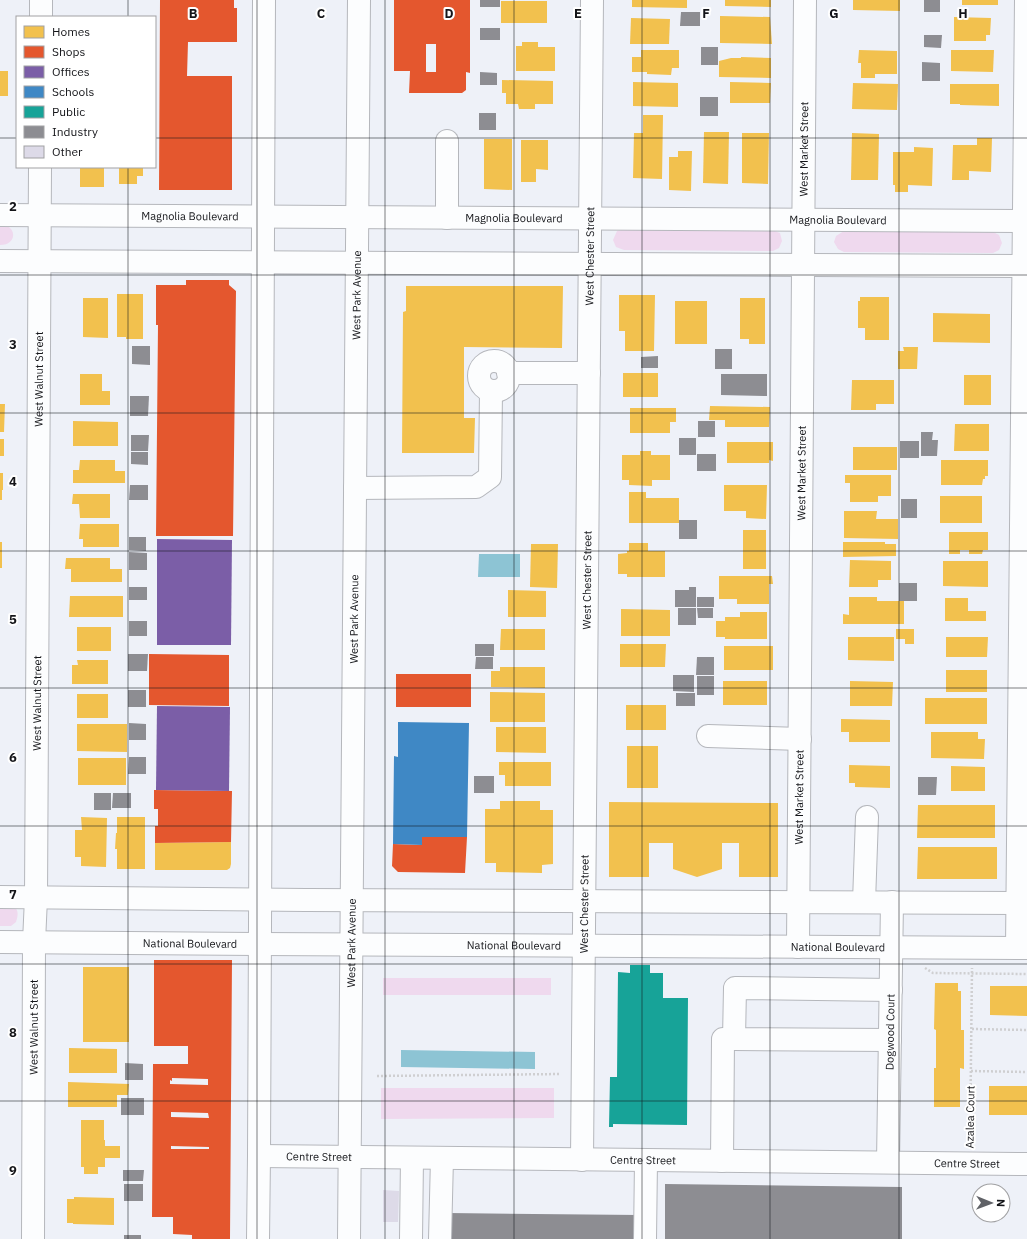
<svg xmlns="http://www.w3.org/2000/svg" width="1027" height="1239" font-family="'IBM Plex Sans',sans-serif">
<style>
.green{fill:#efd9ee}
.water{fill:#8dc4d4}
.homes{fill:#f2c14e}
.shops{fill:#e4572e;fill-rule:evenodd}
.offices{fill:#7b5ea7}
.schools{fill:#3f88c5}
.public{fill:#17a398}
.industry{fill:#8d8d92}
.building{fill:#dddae8}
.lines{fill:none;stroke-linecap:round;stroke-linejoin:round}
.minor-casing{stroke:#b5b7bc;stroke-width:24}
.highway-casing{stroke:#b5b7bc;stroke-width:24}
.path{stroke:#cfcfd1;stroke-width:2.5;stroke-dasharray:2 2;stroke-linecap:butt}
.minor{stroke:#fcfdfe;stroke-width:22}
.highway{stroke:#fcfdfe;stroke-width:22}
.grid{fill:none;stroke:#141519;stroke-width:1;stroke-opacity:0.55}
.labels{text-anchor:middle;stroke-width:4;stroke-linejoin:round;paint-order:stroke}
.street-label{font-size:11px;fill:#141519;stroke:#fff}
.grid-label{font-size:13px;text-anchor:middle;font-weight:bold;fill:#141519;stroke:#fff;stroke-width:4;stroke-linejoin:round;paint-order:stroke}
</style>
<rect width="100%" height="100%" fill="#eef1f8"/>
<!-- green -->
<g class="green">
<path d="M0,224C17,225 18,245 0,245Z"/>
<path d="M625,229L772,230L780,233L782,241L779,248L773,251L624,250L616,247L613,240L617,231Z"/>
<path d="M844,231L993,232L999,235L1002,243L999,250L993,253L844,252L838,249L834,242L836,236Z"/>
<path d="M0,905C14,905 21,907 16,922L11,926H0Z"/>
<rect x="383" y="978" width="168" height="17"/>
<path d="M381,1088H554V1118L381,1119Z"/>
</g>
<!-- water -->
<g class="water">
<path d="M479,554H520V577H478Z"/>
<path d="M401,1050L535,1052V1069L401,1067Z"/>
</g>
<!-- homes -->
<g class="homes">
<path d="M632,0H687V8L632,7Z"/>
<path d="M725,0H771V7L725,6Z"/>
<path d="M853,0H900V11L853,10Z"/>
<rect x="962" y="0" width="36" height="5"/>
<rect x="501" y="1" width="46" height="22"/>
<rect x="86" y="16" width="18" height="1"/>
<path d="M720,16L770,17L772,44L720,43Z"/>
<path d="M954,17L991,18L990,35H986V41H954Z"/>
<path d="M631,18L670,19L669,44H630Z"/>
<path d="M522,42H538V47H555V71H516V46H522Z"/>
<path d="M641,50H679V68H672L671,75L647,74V72H632V57H641Z"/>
<path d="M859,50L897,51V74H875V78H861V63H858Z"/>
<path d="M951,50H994L993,72L951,71Z"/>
<path d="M741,57L771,58V78L719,77V61L731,58H741Z"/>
<rect x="0" y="71" width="8" height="25"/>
<path d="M502,80L553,81V104H535V109H519L518,104H506V93H502Z"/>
<path d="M633,82L678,83V107L633,106Z"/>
<path d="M730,82L771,83L770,103H730Z"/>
<path d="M853,83L898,84L897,110L852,109Z"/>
<path d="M950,84H999V106L960,105V104H950Z"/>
<path d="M643,115H663L662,179L633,178L634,133H643Z"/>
<path d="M704,132H729L728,184L703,183Z"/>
<path d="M742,133H769L768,184L742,183Z"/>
<path d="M852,133L879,134L878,180H851Z"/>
<path d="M977,138H992L991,172L969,171V180H952L953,145H977Z"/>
<path d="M484,139H512V190L484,189Z"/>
<path d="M521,140H548V170L536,169V182H521Z"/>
<path d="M914,147L933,148L932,186L908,185V192H895V185H893V152H914Z"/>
<path d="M678,151H692L691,191L669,190V157H678Z"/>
<rect x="80" y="167" width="24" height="20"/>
<path d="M119,167H143V176H137V184H119Z"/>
<path d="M406,286H563L562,348L464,347V418H475L474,453H402L403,312L406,311Z"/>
<path d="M117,294H143V339H126V337H117Z"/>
<path d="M619,295H655L654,351H625V331H619Z"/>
<path d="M860,297H889V340H865V328H858V301H860Z"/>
<path d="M83,298H108V338L83,337Z"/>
<path d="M740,298H765V344H749V339H740Z"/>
<rect x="675" y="301" width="32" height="43"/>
<path d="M933,313L990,314V343L933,342Z"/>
<path d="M903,347H918L917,369H898V351H904Z"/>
<rect x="623" y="373" width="35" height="24"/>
<path d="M80,374H102V391H110V405H80Z"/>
<rect x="964" y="375" width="27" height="30"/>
<path d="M852,380H894V404H876V410H851Z"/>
<path d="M0,404H5L4,432H0Z"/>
<path d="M710,406L770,407L769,427H725V420H709Z"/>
<path d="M630,408H676V422H670V433H630Z"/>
<path d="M73,421L118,422V446H73Z"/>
<path d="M955,424H989V451H954Z"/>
<rect x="0" y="439" width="4" height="17"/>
<path d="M727,442H773V461L769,460V463H727Z"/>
<rect x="853" y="447" width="44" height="23"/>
<path d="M640,451H651V455H670V480H652V486L629,485V480H622V455H640Z"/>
<path d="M80,460H115V471H125V483H73V470H79Z"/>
<path d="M941,460H988V476H985V479H983L982,485H941Z"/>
<path d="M0,473H3V490H2V500H0Z"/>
<path d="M845,475H891V496H878V502H850V483H845Z"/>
<path d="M724,485H767L766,519L746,518V511H724Z"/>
<path d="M629,492H646V498H679V523H629Z"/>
<path d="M73,494H110V518H80L79,504H72Z"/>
<rect x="940" y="496" width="42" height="27"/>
<path d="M844,511H877L876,519H898V539L844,538Z"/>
<path d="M80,524H119V547H83V539H79Z"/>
<rect x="743" y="530" width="23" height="39"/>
<path d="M949,532H988V550H983L982,554H969V550H960V554H949Z"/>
<rect x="0" y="542" width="2" height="26"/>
<path d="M843,542H885V544H896V556L843,557Z"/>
<path d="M629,543H648V551H665V577H627V574H618V554L627,553V551H629Z"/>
<path d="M531,544H558L557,588L530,587Z"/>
<path d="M66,558H110V569H122V582H71V569H65Z"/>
<path d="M850,560L891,561V580H878V587H849Z"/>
<path d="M943,561H988V587L943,586Z"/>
<path d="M719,576H772L773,584H769V604H737V599H719Z"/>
<path d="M508,590L546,591V617H508Z"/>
<path d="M70,596H123V617H69Z"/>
<path d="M849,597H877V601H904V624H843V614L849,615Z"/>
<path d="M945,598H968V611H986V621H945Z"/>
<path d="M621,609L670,610V636H621Z"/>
<path d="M740,612H767V639H725V637H716V621H725V617H740Z"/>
<rect x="77" y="627" width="34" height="24"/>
<path d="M501,629H545V650H500Z"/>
<path d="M896,629H914V644H905V639H896Z"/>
<path d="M848,637H894V661L848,660Z"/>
<path d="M946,637H988L987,657H946Z"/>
<path d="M620,644H666L665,667H620Z"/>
<rect x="724" y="646" width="49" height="24"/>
<path d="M77,660H108V684H72V665H78Z"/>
<path d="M500,667H545V688L491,687V671H500Z"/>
<rect x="946" y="670" width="41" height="22"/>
<rect x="723" y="681" width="44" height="24"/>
<path d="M850,681L893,682L892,706H850Z"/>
<path d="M490,692L545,693V722H490Z"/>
<rect x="77" y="694" width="31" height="24"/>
<rect x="925" y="698" width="62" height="26"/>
<rect x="626" y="705" width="40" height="25"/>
<path d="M841,719L890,720V742H849V732H841Z"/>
<path d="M77,724H127V752L77,751Z"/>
<path d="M496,727H546V753L496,752Z"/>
<path d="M931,732H978V739H985L984,759L931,758Z"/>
<rect x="627" y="746" width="31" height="42"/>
<rect x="78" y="758" width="48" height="27"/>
<path d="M499,762H551V786H505V775H499Z"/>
<path d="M849,765L890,766V788L855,787V783H849Z"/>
<path d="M951,766L985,767V791H951Z"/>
<path d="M500,801H540V810H553V864L542,865V873L496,872V863H485V809H500Z"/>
<path d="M609,802L778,803V877H739V843H722V869L697,877L673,869V843H649V877H609Z"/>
<path d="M918,805H995V838H917Z"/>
<path d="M81,817L107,818L106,867L81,866V857H75V830H82Z"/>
<path d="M117,817H145V869H117V849H115L116,833H117Z"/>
<path d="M231,842V864L230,868L227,870H155V843Z"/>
<path d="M918,847H997V879H917Z"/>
<rect x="83" y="967" width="46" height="75"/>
<path d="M935,983H958V991H961V1030H964V1069L960,1068V1107H934V1068H936V1030L934,1029Z"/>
<path d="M990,986H1027V1016L990,1015Z"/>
<path d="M69,1048L117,1049V1073H69Z"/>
<path d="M68,1082L129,1084L128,1095H117V1107H68Z"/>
<rect x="989" y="1086" width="38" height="29"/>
<path d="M81,1120H104V1140H105V1146H120V1158H105V1167H98V1174H84V1167H81Z"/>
<path d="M74,1197L114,1198V1225L73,1224V1223H67V1199H74Z"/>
</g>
<!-- shops -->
<g class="shops">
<path d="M160,0H234V8H237V42H188L187,76H232V190H159Z"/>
<path d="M394,0H470V73L466,72V90L462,93H409L410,71H394ZM426,44H436V72H426Z"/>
<path d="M186,280H229V285L236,291L233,536H156L158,325H156V285H186Z"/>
<path d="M149,654L229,655V706L149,705Z"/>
<rect x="396" y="674" width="75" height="33"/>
<path d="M154,790L232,791L231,842L155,843V826H158V809H154Z"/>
<path d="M422,837H467L465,873L398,872L392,866L393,844L422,845Z"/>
<path d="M154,960H232L230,1239H192V1235L173,1234V1217H152L153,1064H188V1046H154ZM172,1078L208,1079V1085L170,1084V1080L172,1081ZM171,1112L208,1113L209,1118L171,1117ZM171,1146L209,1147V1149H171Z"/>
</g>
<!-- offices -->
<g class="offices">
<path d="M157,539L232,540L231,645H157Z"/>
<path d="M157,706L230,707L229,791L156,790Z"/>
</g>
<!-- schools -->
<path class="schools" d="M398,722L469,723L467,837H422V845L393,844L394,756L398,757Z"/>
<!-- public -->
<path class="public" d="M630,965H650V973H663V998H688L687,1125L613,1124V1127H609L610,1077H617L618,972L630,973Z"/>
<!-- industry -->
<g class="industry">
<rect x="480" y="0" width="20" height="7"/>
<rect x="924" y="0" width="16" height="12"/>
<path d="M681,12H700V26H680Z"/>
<rect x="480" y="28" width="20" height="12"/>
<path d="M924,35H942L941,48L924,47Z"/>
<rect x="701" y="47" width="17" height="18"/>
<path d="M922,62L940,63V81H922Z"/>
<path d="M480,72L497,73V85H480Z"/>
<rect x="700" y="97" width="18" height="19"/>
<rect x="479" y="113" width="17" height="17"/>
<path d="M132,346H150V365L132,364Z"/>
<rect x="715" y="349" width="17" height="20"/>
<path d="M658,356V368H641V357Z"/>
<path d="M721,374H767V396L721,395Z"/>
<path d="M130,396H149L148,416H130Z"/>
<rect x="698" y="421" width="17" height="16"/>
<path d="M921,432H933L932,440H938L937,456H921Z"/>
<path d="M131,435H149L148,451H131Z"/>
<rect x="679" y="438" width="17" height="17"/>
<rect x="900" y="441" width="19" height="17"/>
<path d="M131,452H148V465L131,464Z"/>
<rect x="697" y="454" width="19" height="17"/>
<path d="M130,485H148V500H129Z"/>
<rect x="901" y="499" width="16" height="19"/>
<rect x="679" y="520" width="18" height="19"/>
<path d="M129,537H146V551L129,550Z"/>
<path d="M129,552L147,553V570H129Z"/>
<rect x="899" y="583" width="18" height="18"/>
<rect x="129" y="587" width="18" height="13"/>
<path d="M689,587H696V607H675V590H689Z"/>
<rect x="697" y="597" width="17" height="10"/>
<rect x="678" y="608" width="18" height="17"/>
<path d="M697,608H713V618H698Z"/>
<rect x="129" y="621" width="18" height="15"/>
<rect x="475" y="644" width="19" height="12"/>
<path d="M128,654H148L147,671H128Z"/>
<path d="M476,657H493V669H475Z"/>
<path d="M697,657H714V675H696Z"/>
<path d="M673,675H694V692L673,691Z"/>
<rect x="697" y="676" width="17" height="19"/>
<rect x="128" y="690" width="18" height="17"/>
<rect x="676" y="693" width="19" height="13"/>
<path d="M129,723L146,724V740H129Z"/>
<path d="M129,757H146V774H128Z"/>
<rect x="474" y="776" width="20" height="17"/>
<path d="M918,777H937L936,795H918Z"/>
<rect x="94" y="793" width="17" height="17"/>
<path d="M113,793H131V808H112Z"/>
<path d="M125,1063L143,1064V1080H125Z"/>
<rect x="121" y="1098" width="23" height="17"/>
<path d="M123,1170H144L143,1181H123Z"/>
<rect x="124" y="1184" width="19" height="17"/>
<path d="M665,1184L902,1187V1239H665Z"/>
<path d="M448,1213L639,1215V1239H448Z"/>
<rect x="124" y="1235" width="17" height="4"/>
</g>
<!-- building -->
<path class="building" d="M383,1190L399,1191L398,1222H383Z"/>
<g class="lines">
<defs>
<g id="minor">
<path d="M41,17V0"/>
<path id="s1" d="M0,215L1027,221"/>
<path d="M447,218V141"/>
<path d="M0,261L1027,266"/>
<circle cx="494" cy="376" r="15"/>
<path d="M508,373H589"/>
<path d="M355,488L476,487L490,477L491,391"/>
<path d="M708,736L800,739"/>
<path d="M0,897L306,900L1027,903"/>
<path d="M864,902L867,817"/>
<path id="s2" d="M0,942L260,944L1027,948"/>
<path id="s3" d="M798,947L805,0"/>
<path d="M1017,948L1026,0"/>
<path d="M890,1040L734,1039L735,988L891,990"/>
<path id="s4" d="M259,1156L1027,1164"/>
<path id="s5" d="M582,1160L592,0"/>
<path d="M722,1161L723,1039H734"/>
<path id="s6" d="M888,1162L892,902"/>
<path id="s7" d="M33,1239L34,942L36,898L40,167"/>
<path d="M411,1239L412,1158"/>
<path d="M440,1239L442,1158"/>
<path d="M645,1239L646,1161"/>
</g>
<g id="highway">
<path d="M258,1239L259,1156L264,0"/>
<path id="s8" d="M349,1239L359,0"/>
</g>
</defs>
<!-- minor casing -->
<use href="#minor" class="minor-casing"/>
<!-- highway casing -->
<use href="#highway" class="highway-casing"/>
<!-- path -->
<g class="path">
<path d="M925,968L933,973L1027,974"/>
<path d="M972,1029L1027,1030"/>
<path d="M971,1071L1027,1072"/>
<path d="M377,1076L561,1074"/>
<path d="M970,1145L972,968"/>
</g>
<!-- minor -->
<use href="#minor" class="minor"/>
<!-- highway -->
<use href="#highway" class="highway"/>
</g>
<!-- grid -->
<path class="grid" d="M128,0V17M257,0V1239M385,0V1239M514,0V1239M642,0V1239M770,0V1239M899,0V1239M0,138H17M155,138H1027M128,167V1239M0,275H1027M0,413H1027M0,551H1027M0,688H1027M0,826H1027M0,964H1027M0,1101H1027"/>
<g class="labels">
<!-- street labels -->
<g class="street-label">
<text dy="4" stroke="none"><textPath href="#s3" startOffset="798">West Market Street</textPath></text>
<text dy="4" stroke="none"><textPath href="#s1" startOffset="190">Magnolia Boulevard</textPath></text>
<text dy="4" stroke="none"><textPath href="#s1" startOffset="514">Magnolia Boulevard</textPath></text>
<text dy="4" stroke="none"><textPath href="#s1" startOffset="838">Magnolia Boulevard</textPath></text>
<text dy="4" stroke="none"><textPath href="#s5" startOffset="904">West Chester Street</textPath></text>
<text dy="4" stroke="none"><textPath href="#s8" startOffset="944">West Park Avenue</textPath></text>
<text dy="4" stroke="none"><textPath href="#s7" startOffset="860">West Walnut Street</textPath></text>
<text dy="4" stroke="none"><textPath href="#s3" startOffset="474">West Market Street</textPath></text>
<text dy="4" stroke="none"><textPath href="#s5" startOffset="580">West Chester Street</textPath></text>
<text dy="4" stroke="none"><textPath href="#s8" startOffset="620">West Park Avenue</textPath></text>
<text dy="4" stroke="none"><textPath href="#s7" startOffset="536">West Walnut Street</textPath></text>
<text dy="4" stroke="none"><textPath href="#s3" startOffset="150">West Market Street</textPath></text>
<text dy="4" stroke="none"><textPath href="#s5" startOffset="256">West Chester Street</textPath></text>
<text dy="4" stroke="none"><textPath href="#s8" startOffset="296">West Park Avenue</textPath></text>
<text dy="4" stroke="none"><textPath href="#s2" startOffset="190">National Boulevard</textPath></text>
<text dy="4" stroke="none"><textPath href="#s2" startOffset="514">National Boulevard</textPath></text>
<text dy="4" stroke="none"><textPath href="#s2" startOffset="838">National Boulevard</textPath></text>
<text dy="4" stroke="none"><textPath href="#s7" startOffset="212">West Walnut Street</textPath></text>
<text dy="4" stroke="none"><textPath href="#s6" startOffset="130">Dogwood Court</textPath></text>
<text transform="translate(970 1117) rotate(-89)" y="4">Azalea Court</text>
<text dy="4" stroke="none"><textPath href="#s4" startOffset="60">Centre Street</textPath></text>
<text dy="4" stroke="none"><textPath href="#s4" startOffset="384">Centre Street</textPath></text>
<text dy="4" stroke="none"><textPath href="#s4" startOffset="708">Centre Street</textPath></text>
</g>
</g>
<g class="grid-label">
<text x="193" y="18">B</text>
<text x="321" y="18">C</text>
<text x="449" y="18">D</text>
<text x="578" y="18">E</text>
<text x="706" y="18">F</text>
<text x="834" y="18">G</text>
<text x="963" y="18">H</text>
<text x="13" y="211">2</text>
<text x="13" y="349">3</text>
<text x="13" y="486">4</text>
<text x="13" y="624">5</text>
<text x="13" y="762">6</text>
<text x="13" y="899">7</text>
<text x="13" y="1037">8</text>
<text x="13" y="1175">9</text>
</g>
<!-- legend -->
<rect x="16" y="16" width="140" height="152" fill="#ffffff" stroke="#a1a1a3"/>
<rect x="24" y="26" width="20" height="12" fill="#f2c14e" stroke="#a1a1a3"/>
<text x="52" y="36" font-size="12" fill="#141519">Homes</text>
<rect x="24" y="46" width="20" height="12" fill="#e4572e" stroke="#a1a1a3"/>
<text x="52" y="56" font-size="12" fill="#141519">Shops</text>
<rect x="24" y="66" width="20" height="12" fill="#7b5ea7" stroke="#a1a1a3"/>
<text x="52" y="76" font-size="12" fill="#141519">Offices</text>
<rect x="24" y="86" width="20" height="12" fill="#3f88c5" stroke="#a1a1a3"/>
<text x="52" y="96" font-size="12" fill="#141519">Schools</text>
<rect x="24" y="106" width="20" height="12" fill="#17a398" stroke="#a1a1a3"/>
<text x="52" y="116" font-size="12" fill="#141519">Public</text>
<rect x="24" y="126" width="20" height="12" fill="#8d8d92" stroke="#a1a1a3"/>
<text x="52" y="136" font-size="12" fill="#141519">Industry</text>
<rect x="24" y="146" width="20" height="12" fill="#dddae8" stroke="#a1a1a3"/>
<text x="52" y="156" font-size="12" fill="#141519">Other</text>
<!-- north arrow -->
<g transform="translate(991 1203) rotate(91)"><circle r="19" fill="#ffffff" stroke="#a1a1a3"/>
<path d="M0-3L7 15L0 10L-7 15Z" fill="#606267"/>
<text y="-6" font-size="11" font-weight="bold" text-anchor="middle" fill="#141519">N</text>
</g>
</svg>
